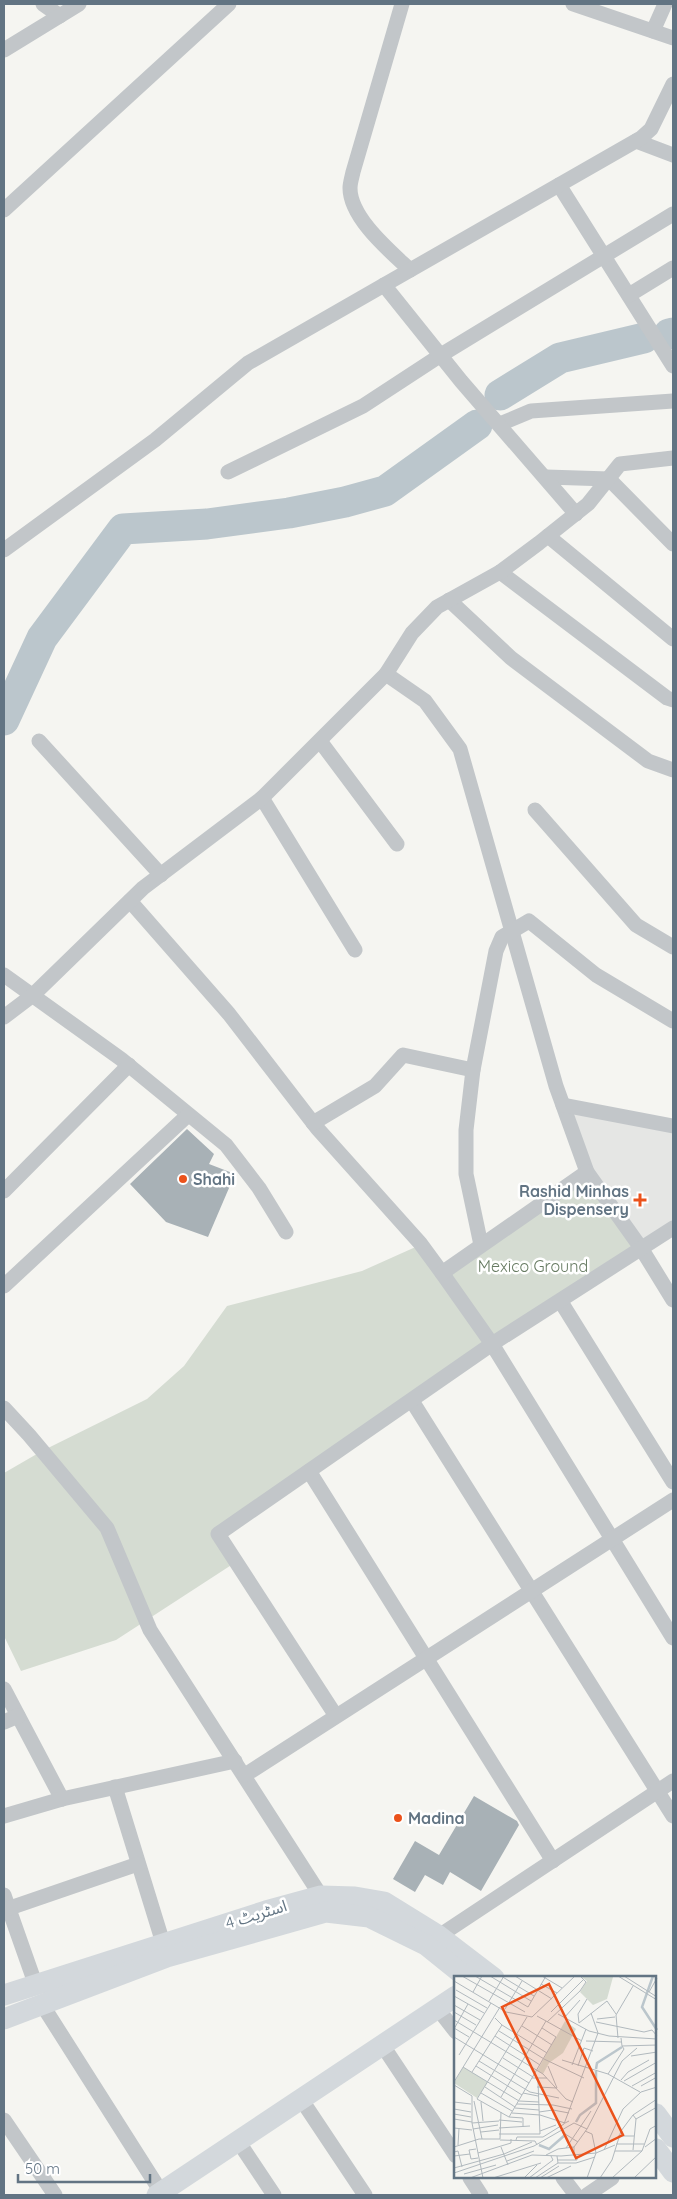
<svg xmlns="http://www.w3.org/2000/svg" width="677" height="2199" font-family="Quicksand,'Noto Sans Arabic',sans-serif">
<style>
.built{fill:#e5e6e4}
.green{fill:#d5dcd2}
.lines{fill:none;stroke-linecap:round;stroke-linejoin:round}
.river{stroke:#bbc6cc;stroke-width:31}
.building{fill:#a8b1b6}
.street{stroke:#c2c6c9;stroke-width:15}
.secondary{stroke:#d3d8dc;stroke-width:21}
.poi-dot{fill:#eb521b;stroke:#fff;stroke-width:2}
.labels{text-anchor:middle;stroke-width:5;stroke-linejoin:round;paint-order:stroke}
.poi-label{font-size:16px;font-weight:bold;fill:#627483;stroke:#fff;text-anchor:start}
.park-label{font-size:16px;fill:#667a61;stroke:#fff}
.street-label{font-size:16px;fill:#627483;stroke:#fff}
.inset-river{fill:none;stroke:#bbc6cc;stroke-width:2.5}
.inset-road{fill:none;stroke:#b1b9be;stroke-width:1}
.view{fill:#eb521b;fill-opacity:0.15;stroke:#eb521b;stroke-width:2.5}
.inset-edge{fill:none;stroke:#627483;stroke-width:2.5}
</style>
<rect width="100%" height="100%" fill="#f5f5f1"/>
<!-- built -->
<path class="built" d="M563,1105L673,1126V1228L641,1247L587,1172Z"/>
<!-- green -->
<g class="green">
<path d="M589,1175L641,1247L492,1343L444,1272Z"/>
<path d="M420,1245L490,1343L218,1534L236,1562L116,1640L21,1671L4,1636V1473L42,1451L147,1399L184,1366L227,1306L362,1271Z"/>
</g>
<g class="lines">
<!-- river -->
<g class="river">
<path d="M669,334L673,333"/>
<path d="M500,395L560,358L644,338"/>
<path d="M4,720L42,638L123,529L207,524L289,513L345,502L385,491L477,425"/>
</g>
</g>
<!-- building -->
<g class="building">
<path d="M187,1129L214,1154L209,1164L235,1174L208,1237L166,1222L130,1184Z"/>
<path d="M474,1796L517,1821L519,1825L481,1891L450,1872L443,1885L425,1875L415,1892L393,1879L415,1841L439,1855Z"/>
</g>
<g class="lines">
<!-- street -->
<g class="street">
<path d="M43,4L60,16"/>
<path d="M402,4L353,172C352,177 350,183 350,188C350,218 390,251 410,270"/>
<path d="M573,4L673,38"/>
<path d="M653,31L665,4"/>
<path d="M4,50L79,4"/>
<path d="M636,141L673,155"/>
<path d="M559,185L673,366"/>
<path d="M4,210L229,4"/>
<path d="M629,295L673,268"/>
<path d="M500,424L531,411L673,401"/>
<path d="M228,472L363,406L441,355L673,214"/>
<path d="M546,477L609,479L673,544"/>
<path d="M576,514L461,381L384,285L641,138L651,129L673,84"/>
<path d="M548,536L673,639"/>
<path d="M4,550L155,440L248,363L384,285"/>
<path d="M500,572L667,698L673,700"/>
<path d="M449,600L511,658L648,761L673,770"/>
<path d="M386,674L425,701L460,749L556,1086L587,1172L641,1248L673,1300"/>
<path d="M39,741L161,875"/>
<path d="M320,741L397,844"/>
<path d="M262,798L355,950"/>
<path d="M535,810L636,925L673,947"/>
<path d="M130,901L229,1014L317,1128L420,1243L442,1273L492,1344L673,1638"/>
<path d="M4,975L121,1059L226,1145L259,1188L286,1232"/>
<path d="M4,1017L33,995L143,888L262,798L386,674L412,633L437,607L500,572L539,543L588,504L620,464L673,458"/>
<path d="M563,1105L673,1126"/>
<path d="M313,1123L375,1086L403,1055L473,1070"/>
<path d="M4,1191L129,1065"/>
<path d="M481,1245L466,1174V1130L473,1070L496,951L502,937L529,921L596,975L673,1021"/>
<path d="M442,1273L587,1172"/>
<path d="M4,1286L188,1115"/>
<path d="M561,1302L673,1482"/>
<path d="M412,1401L673,1816"/>
<path d="M4,1408L29,1435L107,1528L150,1630L321,1896"/>
<path d="M309,1471L553,1861"/>
<path d="M4,1689L62,1799"/>
<path d="M336,1716L218,1534L492,1344L673,1228"/>
<path d="M4,1722L18,1716"/>
<path d="M245,1775L673,1500"/>
<path d="M115,1787L163,1943"/>
<path d="M4,1816L62,1799L235,1761"/>
<path d="M4,1895L35,1983"/>
<path d="M4,1910L138,1864"/>
<path d="M433,1940L673,1781"/>
<path d="M43,2006L163,2195"/>
<path d="M438,2009L456,2032"/>
<path d="M383,2046L456,2156"/>
<path d="M301,2099L365,2195"/>
<path d="M4,2120L55,2195"/>
<path d="M238,2141L274,2195"/>
<path d="M470,2178L481,2195"/>
<path d="M563,2178L576,2195"/>
<path d="M587,2195L612,2178"/>
</g>
<!-- secondary -->
<g class="secondary">
<path d="M4,1995L266,1911L321,1896L355,1897L384,1902L439,1936L494,1978"/>
<path d="M4,2019L167,1957L326,1912L369,1917L426,1945L467,1978"/>
<path d="M656,2114L673,2137"/>
<path d="M656,2149L673,2172"/>
<path d="M157,2195L456,1996"/>
</g>
</g>
<!-- markers -->
<g class="poi-dot">
<circle cx="183" cy="1179" r="5"/>
<path d="M637.5 1192.5h5v5h5v5h-5v5h-5v-5h-5v-5h5z"/>
<circle cx="398" cy="1818" r="5"/>
</g>
<g class="labels">
<!-- poi labels -->
<g class="poi-label">
<text x="193" y="1185">Shahi</text>
<text x="629" y="1197" text-anchor="end">Rashid Minhas<tspan x="629" dy="18">Dispensery</tspan></text>
<text x="408" y="1824">Madina</text>
</g>
<!-- park labels -->
<g class="park-label">
<text x="533" y="1272">Mexico Ground</text>
</g>
<!-- street labels -->
<g class="street-label">
<text transform="translate(256 1914) rotate(-17)" y="6">اسٹریٹ 4</text>
</g>
</g>
<!-- overview -->
<g transform="translate(454 1976)">
<rect width="202" height="202" fill="#f5f5f1"/>
<path d="M126,0L159,1L153,23L139,29L126,16L133,5ZM111,45L122,53L109,77L95,87L89,98L83,95ZM9,91L34,106L23,122L0,107Z" fill="#d5dcd2"/>
<path class="inset-river" d="M199,0L188,31L203,54M142,93L143,87L168,71M122,146L126,139L142,127V95M85,169L95,173L111,159"/>
<path class="inset-road" d="M8,0L71,36M21,0L74,31M36,0L77,25M47,0L80,20M61,0L98,23M88,0L108,12M164,0L203,24M170,0L203,21M0,5L52,36L78,41L121,0M87,8L103,17M2,14L33,32M19,16L28,0M195,16L203,2M0,20L30,37M35,25L50,0M0,29L26,44M74,31L92,0M51,33L68,5M0,36L22,49M97,36L129,4M104,38L135,55L155,60L203,63M83,40L128,65M110,42L126,24M143,43L161,41M0,44L89,98L112,123L119,126M93,46L126,15L132,6L126,0M142,46L190,56L198,54L203,60M125,47L153,25L162,38M125,47L124,38L133,23M48,49L93,77M68,50L98,69M0,52L15,61M0,53L14,28M45,55L90,83L130,102M41,60L86,89M0,61L75,107M164,62L162,39L179,10M167,62L168,70L203,69M132,65L167,66M5,79L37,27M177,80L203,76M49,82L79,101M108,84L154,98L186,116M25,85L76,116L105,122M118,89L132,53M22,90L68,119M124,90L130,72L139,75M9,91L65,125L85,126M18,96L48,49L41,42M154,98L170,73L168,70M78,102H93M167,104L174,96L195,84M170,105L203,86M0,106L46,31M0,109L18,120V147L29,202M178,110L203,96M187,110L203,101M31,111L61,131M83,111L103,112L94,90M27,117L58,135M69,117L84,120M47,121L92,45M23,123L73,41M23,123L55,141L69,142V151M20,125L28,163M0,126L17,128M27,126L29,145M63,128L99,129L118,133M61,132L85,134M0,133L17,136M85,136L99,134L115,137M58,137L86,139L111,147L115,145M0,138L17,141M55,141L102,61L88,52M0,143L18,146M182,143L203,131M45,144L68,146M18,147L45,145M0,152L18,154M45,152L76,150M19,153L44,149M133,153L168,85L183,72M86,155L102,149M131,155L138,158L142,177M27,156L45,154M108,156L124,166M45,158H86L84,105M164,160H180M46,164L81,165L83,169M62,164L63,161H89L110,148L144,57L137,37M162,168H190M4,169L5,152M0,171L25,163H46L47,136M47,171L54,189M191,171L203,162M112,172L137,135M22,173L15,174L17,183L24,182M150,174L169,133L187,116L203,111M179,174L182,143L179,139M161,175H188M0,176L4,175L8,191M24,177L57,167V163M142,177L161,169M92,179L104,173L120,171M120,179V171L133,153L120,147M0,180L16,178M103,180L104,187H122L141,181M104,184H123V180M53,185L80,175M0,192L50,178L78,166M0,197L80,170L120,147M10,198L42,189M16,202L78,179L107,180L142,177L133,202M39,202L87,187M70,202L83,189M75,202L99,184L97,180M81,202L104,187M86,202L105,190M92,202L117,190M146,202L158,184L167,155L179,139L203,123M158,202L188,175L196,153L203,149M180,202L203,180"/>
<path class="view" d="M95,8L169,159L122,182L48,31Z"/>
<rect width="202" height="202" class="inset-edge"/>
</g>
<!-- border -->
<rect width="677" height="2199" fill="none" stroke="#627483" stroke-width="10"/>
<!-- scale -->
<path d="M18 2174v8h132v-8" fill="none" stroke="#627483" stroke-width="2.5"/>
<text x="25" y="2174" font-size="15" fill="#627483" stroke="#ffffff" stroke-width="4" paint-order="stroke">50 m</text>
</svg>
